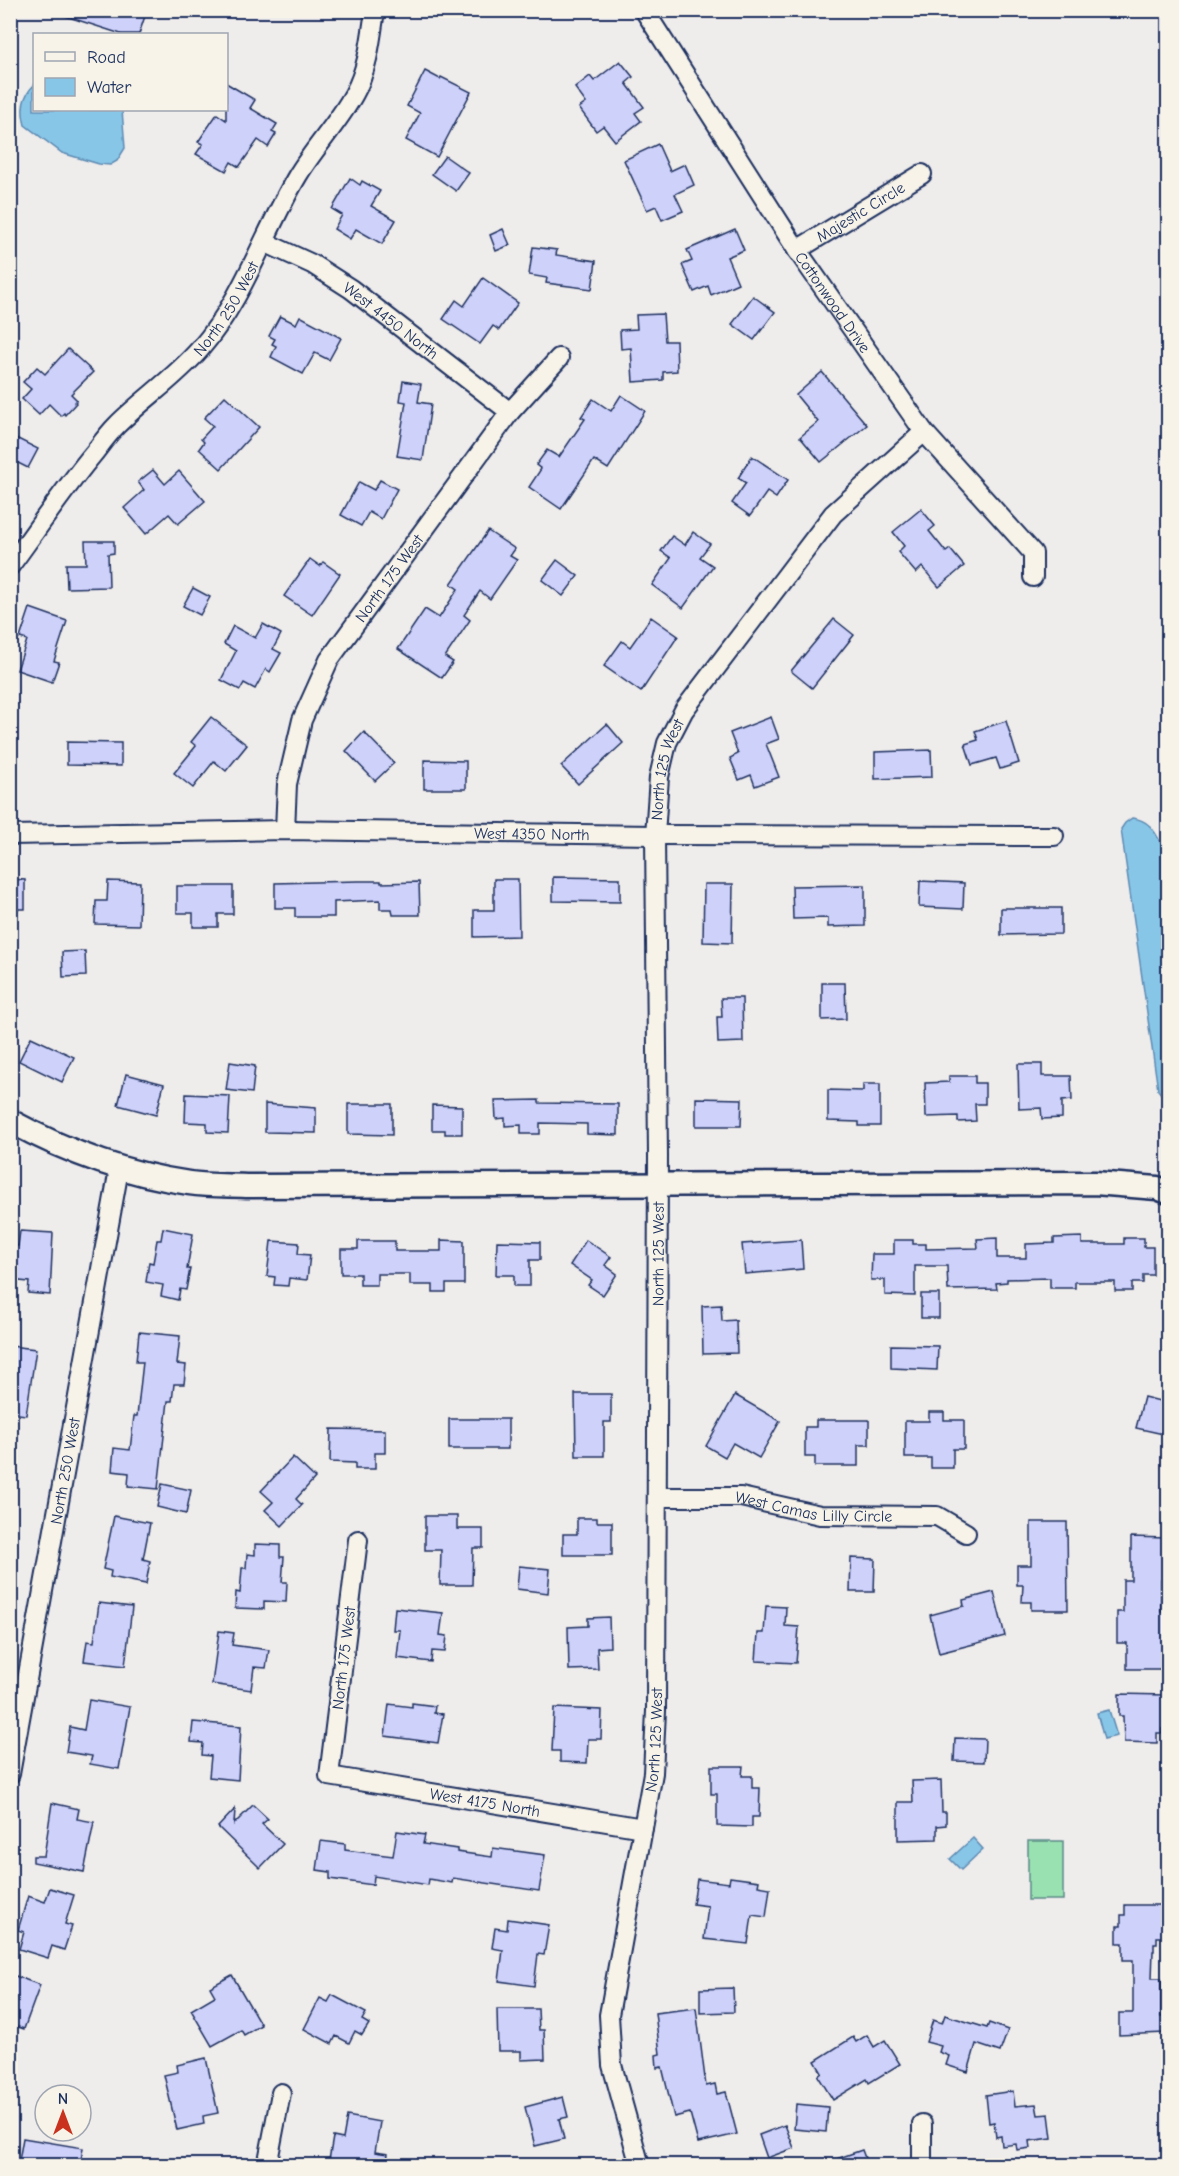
<svg xmlns="http://www.w3.org/2000/svg" width="1179" height="2176" font-family="'Comic Neue',sans-serif">
<style>
.green{fill:#99e1b0;stroke:#5a8887;stroke-width:1.5}
.water{fill:#88c6e8;stroke:#5c8ab1;stroke-width:1.5}
.building{fill:#ced1fa;stroke:#1b2f5e;stroke-width:1.5}
.lines{fill:none;stroke-linecap:round;stroke-linejoin:round}
.minor-casing{stroke:#1b2f5e;stroke-width:22}
.tertiary-casing{stroke:#1b2f5e;stroke-width:27}
.minor{stroke:#f7f3e8;stroke-width:18}
.tertiary{stroke:#f7f3e8;stroke-width:22}
.labels{text-anchor:middle;stroke-width:5;stroke-linejoin:round;paint-order:stroke}
.street-label{font-size:16px;fill:#1b2f5e;stroke:#f7f3e8}
</style>
<rect width="100%" height="100%" fill="#efecec"/>
<filter id="ink" filterUnits="userSpaceOnUse"><feTurbulence type="fractalNoise" baseFrequency=".0167" numOctaves="2"/><feDisplacementMap in="SourceGraphic" scale="12" xChannelSelector="R" yChannelSelector="G"/><feConvolveMatrix kernelMatrix="1 2 1 2 8 2 1 2 1" color-interpolation-filters="sRGB"/></filter>
<g filter="url(#ink)">
<!-- green -->
<rect class="green" x="1028" y="1841" width="35" height="59"/>
<!-- water -->
<g class="water">
<path d="M34,85V110H122L125,148L117,161L110,165L99,164L62,153L25,125C21,110 22,97 34,85Z"/>
<path d="M1132,818C1154,820 1157,839 1168,855V1103L1158,1090L1121,829L1125,823Z"/>
<path d="M1109,1710L1117,1736L1104,1739L1097,1713Z"/>
<path d="M973,1838L983,1849L961,1870L950,1859Z"/>
</g>
<!-- building -->
<g class="building">
<path d="M57,10H147L139,34H121L56,13Z"/>
<path d="M620,61L633,77L626,83L644,107L635,113L641,121L615,141L603,126L596,131L579,108L586,103L575,88L590,76L594,81Z"/>
<path d="M425,71L440,79L441,77L471,92L437,157L406,140L420,113L407,106Z"/>
<path d="M226,83L255,100L250,108L277,124L272,132L276,134L268,147L258,140L239,167L231,162L226,171L196,154L203,144L198,142L217,114L226,120Z"/>
<path d="M658,144L670,171L685,164L694,185L675,194L683,211L662,220L656,206L647,210L624,160Z"/>
<path d="M445,156L469,173L456,191L432,174Z"/>
<path d="M350,178L360,185L362,181L380,191L371,206L396,220L382,244L356,229L350,239L334,229L342,215L332,209Z"/>
<path d="M503,229L510,245L496,251L490,235Z"/>
<path d="M735,229L744,250L727,257L738,283L711,295L708,286L694,292L682,265L692,261L687,250Z"/>
<path d="M533,247L557,250L556,255L596,261L592,289L546,283L547,278L529,275Z"/>
<path d="M483,278L518,303L499,330L493,326L480,344L443,319L456,300L464,306Z"/>
<path d="M753,296L775,312L754,340L732,324Z"/>
<path d="M663,314L665,341H676L677,371L663,372V380L633,382L631,348L621,349L620,330L637,329L636,315Z"/>
<path d="M280,316L296,324L300,316L341,338L329,360L315,353L303,374L271,357L276,346L272,344L275,339L269,336Z"/>
<path d="M68,349L93,372L71,394L77,400L75,402L76,403L65,415L64,413L61,416L49,404L39,415L22,399L31,389L23,382L37,367L45,374Z"/>
<path d="M822,372L867,425L821,462L800,437L818,422L796,395Z"/>
<path d="M403,381L421,384L418,402L431,404L423,460L397,456L406,402L400,401Z"/>
<path d="M621,395L645,411L608,469L594,460L561,509L529,487L541,469L536,465L547,450L559,457L585,419L581,417L593,399L611,411Z"/>
<path d="M225,396L259,427L221,469L199,449L204,442L201,439L213,426L204,418Z"/>
<path d="M10,435L38,449L28,468L10,459Z"/>
<path d="M752,456L788,480L776,498L767,492L750,516L732,503L746,483L738,478Z"/>
<path d="M153,470L165,484L179,471L205,501L178,524L169,514L146,534L124,508L144,490L138,482Z"/>
<path d="M380,480L397,489L381,519L369,512L361,526L341,515L359,482L374,490Z"/>
<path d="M921,509L935,526L929,531L946,552L950,549L964,566L939,587L922,567L916,573L898,552L904,546L893,532Z"/>
<path d="M488,531L515,549L510,556L517,560L490,599L480,591L464,615L470,620L445,657L453,662L442,678L398,649L425,609L439,618L458,589L451,584Z"/>
<path d="M693,532L710,544L700,557L713,566L683,608L652,585L671,558L661,551L672,536L685,545Z"/>
<path d="M85,541H114V553L108,554L109,587L67,588L66,564H86Z"/>
<path d="M310,559L320,566L323,562L340,574L312,615L284,596Z"/>
<path d="M557,560L578,576L563,596L542,580Z"/>
<path d="M193,588L210,597L200,615L183,606Z"/>
<path d="M30,608L67,621L54,661L59,662L52,682L17,670L27,640L20,638Z"/>
<path d="M651,617L678,636L641,692L604,666L622,641L630,647Z"/>
<path d="M834,619L854,635L812,688L791,671Z"/>
<path d="M263,624L281,634L273,649L281,653L270,672L266,669L255,689L244,683L240,690L221,680L236,651L224,644L233,626L255,638Z"/>
<path d="M211,717L247,745L226,771L214,761L193,788L174,773L196,746L191,742Z"/>
<path d="M771,717L779,739L766,744L779,777L755,786L751,775L739,780L730,758L738,754L730,733Z"/>
<path d="M1006,721L1019,763L1000,769L996,758L972,765L965,744L978,740L975,731Z"/>
<path d="M607,724L623,743L578,784L561,766Z"/>
<path d="M364,732L394,763L375,781L346,751Z"/>
<path d="M67,742L121,743V766L67,765Z"/>
<path d="M931,750L932,777L875,779V752Z"/>
<path d="M424,760L466,761V789H424Z"/>
<path d="M553,877L620,878V902L553,901Z"/>
<path d="M10,879L25,880V909H10Z"/>
<path d="M494,879H518L519,936L474,937V910H494Z"/>
<path d="M108,881L140,882L139,925L95,924L96,901H107Z"/>
<path d="M358,881H381V883L419,882L420,915H393L392,909H380V900L334,902V917H295V908H275V883Z"/>
<path d="M920,881L964,883L963,909L919,907Z"/>
<path d="M704,884H733L732,943L703,942Z"/>
<path d="M865,885V926L828,927V918L793,919L792,886Z"/>
<path d="M177,886H233V914H218V927H193V913H177Z"/>
<path d="M1001,908H1061V934L1001,935Z"/>
<path d="M85,951L86,976L63,977L62,952Z"/>
<path d="M822,983H845L846,1019L822,1020Z"/>
<path d="M721,998H742L743,1042L718,1043L717,1017H722Z"/>
<path d="M31,1037L74,1057L62,1082L19,1061Z"/>
<path d="M230,1062L255,1066L252,1093L226,1090Z"/>
<path d="M1018,1064H1042V1076H1071L1072,1100L1062,1101V1118L1042,1119L1041,1108L1019,1109Z"/>
<path d="M126,1074L164,1084L156,1115L118,1105Z"/>
<path d="M949,1076H975V1083H985V1104H975L976,1121L958,1122V1116L926,1117L925,1083L949,1082Z"/>
<path d="M863,1084H880V1126H859V1122L828,1121V1090L863,1091Z"/>
<path d="M186,1094L230,1096L228,1133L207,1132V1123L185,1122Z"/>
<path d="M696,1098L742,1099L741,1126H696Z"/>
<path d="M539,1100V1103L618,1104V1135L587,1134V1124L540,1123V1134H521V1125L505,1126V1118L496,1119L495,1101Z"/>
<path d="M265,1104L316,1108V1133L265,1132Z"/>
<path d="M348,1104H392V1135L348,1134Z"/>
<path d="M432,1105L462,1106V1134H445V1130H432Z"/>
<path d="M163,1228L193,1234L187,1269H190L186,1290L180,1289L178,1300L161,1296L163,1285L146,1282L149,1262L153,1263L157,1240H161Z"/>
<path d="M20,1231L53,1233L50,1295L28,1293L29,1282L10,1280V1245L18,1246Z"/>
<path d="M1082,1237V1244H1124V1238H1144V1247H1153V1275H1143V1283H1132V1291H1115V1282H1075V1288H1050V1278L1007,1279V1282L996,1283L997,1289L948,1290L947,1266H915V1296L885,1295V1280H871L872,1254H894V1240H913V1244H926V1249L978,1248L977,1239L997,1238V1258H1026V1244L1054,1243V1238Z"/>
<path d="M441,1240L464,1241V1284H446V1292H433V1285H410V1274H377V1285H360V1274H341V1249H358V1241H395V1251H441Z"/>
<path d="M586,1240L611,1257L605,1265L617,1274L603,1295L588,1285L592,1280L570,1265Z"/>
<path d="M801,1240L803,1269L745,1274L742,1244Z"/>
<path d="M271,1241L299,1243L298,1254L310,1255L307,1280L289,1278L288,1286L274,1285L275,1277L267,1276Z"/>
<path d="M497,1241L540,1242V1260H530V1286H514V1275H496Z"/>
<rect x="921" y="1294" width="18" height="24"/>
<path d="M721,1305L722,1321L736,1320L737,1353L703,1354L702,1306Z"/>
<path d="M139,1332L180,1336L177,1364L186,1365L184,1384H174L172,1401H168L158,1489L128,1486L129,1473L112,1471L114,1448L130,1450L134,1416H137L143,1362H136Z"/>
<path d="M891,1345L938,1346L937,1370L891,1368Z"/>
<path d="M10,1346L36,1349L26,1415L10,1413Z"/>
<path d="M575,1394H611V1422H604V1456H576Z"/>
<path d="M735,1395L780,1421L759,1458L733,1443L725,1457L706,1446Z"/>
<path d="M1144,1397L1168,1403V1435L1136,1428Z"/>
<path d="M929,1412H944V1420H964V1449H953V1468H931V1458H905V1421H929Z"/>
<rect x="449" y="1419" width="59" height="30"/>
<path d="M816,1420H869V1445H858V1466H815V1457H805V1427H816Z"/>
<path d="M331,1429L385,1430V1453H375V1469H355V1463L330,1462Z"/>
<path d="M293,1457L315,1478L296,1499L302,1505L282,1526L265,1510L273,1502L261,1491Z"/>
<path d="M162,1484L191,1490L186,1514L157,1507Z"/>
<path d="M114,1516L150,1523L143,1559L150,1561L146,1584L110,1577L111,1571L103,1569Z"/>
<path d="M425,1516H457V1529H483V1548H473L472,1585H440L441,1550H425Z"/>
<path d="M577,1518H597V1522H612V1555H563V1534H577Z"/>
<path d="M1031,1522H1067L1068,1610H1031V1602H1022L1023,1585H1017V1565H1031Z"/>
<path d="M1131,1537L1166,1538L1168,1567H1164V1579H1161V1611H1167L1168,1623V1644H1165V1669H1127V1643H1117V1612H1123V1580H1131Z"/>
<path d="M255,1544L280,1545V1557H284L282,1582H287L286,1602L264,1601V1609L235,1608L236,1592L240,1593L242,1568H246L247,1554L255,1555Z"/>
<path d="M851,1558L875,1559L874,1592H850Z"/>
<path d="M519,1566L550,1569L548,1593L517,1589Z"/>
<path d="M994,1592L1005,1636L939,1653L930,1615L964,1606L963,1600Z"/>
<path d="M99,1603L132,1607L125,1666L84,1661L87,1641L94,1642Z"/>
<path d="M766,1606L786,1607L785,1626L799,1627L796,1663L756,1661L758,1633H764Z"/>
<path d="M395,1608L443,1613L440,1635L447,1636L445,1652L432,1651L431,1662L397,1658L400,1630H393Z"/>
<path d="M609,1617L610,1647L597,1648L598,1669L569,1670L568,1627L588,1626V1618Z"/>
<path d="M219,1631L234,1633L232,1645L269,1650L266,1668L254,1667L251,1690L212,1684Z"/>
<path d="M1119,1694L1165,1695V1702H1168V1717H1165L1164,1729H1162V1733H1157V1743L1124,1742L1123,1716H1119Z"/>
<path d="M89,1700L130,1707L119,1769L90,1764L92,1756L66,1752L70,1727L84,1730Z"/>
<path d="M412,1703L435,1706L434,1713L443,1714L438,1743L385,1736L389,1704L412,1707Z"/>
<path d="M554,1708L602,1710L601,1739H588L587,1763L560,1762V1751H552Z"/>
<path d="M193,1722L241,1726L238,1780L209,1777L211,1756L202,1755L203,1743L191,1742Z"/>
<path d="M955,1738L985,1739L984,1762L954,1761Z"/>
<path d="M711,1766H743L742,1776H752V1788H760L759,1817H752V1827L717,1826V1794H711Z"/>
<path d="M941,1780L942,1812H946V1825L937,1826V1839L898,1840V1802H913L912,1781Z"/>
<path d="M52,1803L79,1809L77,1819L94,1822L84,1872L33,1862V1856H44Z"/>
<path d="M253,1805L268,1819L262,1824L283,1844L260,1868L218,1827L235,1809L234,1824Z"/>
<path d="M397,1831L425,1835L423,1844L457,1849V1852L492,1857L493,1848L545,1855L539,1891L453,1878L452,1883L429,1879L428,1885L374,1876L373,1885L330,1879V1872L317,1870L321,1841L345,1844V1850L393,1856Z"/>
<path d="M730,1877L759,1881L758,1886L770,1888L766,1917L752,1915L748,1944L704,1939L708,1906L693,1904L697,1879L729,1883Z"/>
<path d="M50,1888L74,1895L65,1924L72,1926L64,1950L52,1946L48,1958L19,1949L24,1932L18,1930L28,1896L45,1902Z"/>
<path d="M1125,1905H1161V1916H1167V1937H1157V1944H1154V1951H1153L1152,1978H1161V2017H1165V2033L1119,2035V2013H1133V1960H1123V1943H1117V1926H1121V1915H1125Z"/>
<path d="M508,1919L549,1925L544,1955L538,1954L534,1986L499,1981L503,1950L492,1948L495,1928L507,1930Z"/>
<path d="M10,1974L40,1985L24,2029L10,2024Z"/>
<path d="M232,1975L261,2025L244,2035L241,2030L212,2046L191,2010L215,1996L210,1987Z"/>
<path d="M733,1988L734,2012L700,2013V1989Z"/>
<path d="M332,1995L366,2013L362,2020L369,2024L362,2035L355,2031L349,2043L336,2036L332,2044L304,2029L320,1998L328,2002Z"/>
<path d="M696,2008L706,2086L715,2084L717,2094L726,2092L737,2134L698,2143L690,2113L674,2117L662,2067L657,2068L656,2055L660,2054L655,2013Z"/>
<path d="M497,2009H538L539,2030H544L545,2059L521,2060V2051H498Z"/>
<path d="M945,2015L987,2028L989,2023L1008,2030L1000,2052L976,2044L968,2072L946,2065L949,2056L939,2052L941,2046L926,2042L933,2020L942,2023Z"/>
<path d="M867,2035L874,2047L885,2040L900,2064L869,2083L867,2079L833,2100L818,2076L822,2073L815,2061L853,2037L856,2042Z"/>
<path d="M206,2058L218,2113L203,2116L204,2124L177,2130L164,2075L178,2072L177,2065Z"/>
<path d="M1013,2091L1015,2106L1036,2104L1038,2115L1049,2114L1052,2138L1029,2141L1030,2148L1017,2150L1016,2144L1002,2146L1001,2136L996,2137L994,2122L989,2123L986,2095Z"/>
<path d="M563,2097L568,2117L559,2119L564,2139L535,2146L525,2107Z"/>
<path d="M796,2104L828,2107L826,2132L794,2129Z"/>
<path d="M347,2116L380,2122L375,2152L388,2154L386,2166H328L333,2137L343,2139Z"/>
<path d="M785,2125L794,2148L767,2158L759,2135Z"/>
<path d="M23,2138L83,2148L80,2166H18Z"/>
<path d="M862,2150L868,2166H823L822,2164Z"/>
</g>
<g class="lines">
<defs>
<g id="minor">
<path id="s1" d="M644,10L797,250L924,432L1033,553V577"/>
<path id="s2" d="M264,242L312,264L351,289L510,412"/>
<path id="s3" d="M797,250L922,174"/>
<path id="s4" d="M10,566C38,528 64,489 94,453C101,444 108,434 117,425C143,399 175,378 200,349C244,298 264,232 298,175C315,147 338,123 354,94C368,69 371,38 375,10"/>
<path id="s5" d="M285,830L287,784L302,720L329,660L510,412L559,358"/>
<path id="s6" d="M10,835L285,830L655,835L1054,836"/>
<path id="s7" d="M657,1497H741L820,1515L937,1516L966,1533"/>
<path id="s8" d="M358,1540L329,1776L643,1828"/>
<path id="s9" d="M10,1774L119,1169"/>
<path d="M267,2166L281,2093"/>
<path id="s10" d="M640,2166L612,2065L609,2015L653,1773L656,1711L658,1156L655,835L659,777L667,743L684,710L833,514L924,432"/>
<path d="M922,2166V2124"/>
</g>
<path id="tertiary" d="M10,1121C67,1152 125,1174 189,1183C209,1186 230,1185 250,1186L1095,1183L1157,1188L1168,1192"/>
</defs>
<!-- minor casing -->
<use href="#minor" class="minor-casing"/>
<!-- tertiary casing -->
<use href="#tertiary" class="tertiary-casing"/>
<!-- minor -->
<use href="#minor" class="minor"/>
<!-- tertiary -->
<use href="#tertiary" class="tertiary"/>
</g>
</g>
<g class="labels">
<!-- street labels -->
<g class="street-label">
<text dy="6" stroke="none"><textPath href="#s3" startOffset="74">Majestic Circle</textPath></text>
<text dy="6" stroke="none"><textPath href="#s1" startOffset="348">Cottonwood Drive</textPath></text>
<text dy="6" stroke="none"><textPath href="#s4" startOffset="338">North 250 West</textPath></text>
<text dy="6" stroke="none"><textPath href="#s2" startOffset="150">West 4450 North</textPath></text>
<text dy="6" stroke="none"><textPath href="#s5" startOffset="279">North 175 West</textPath></text>
<text dy="6" stroke="none"><textPath href="#s10" startOffset="1406">North 125 West</textPath></text>
<text dy="6" stroke="none"><textPath href="#s6" startOffset="522">West 4350 North</textPath></text>
<text dy="6" stroke="none"><textPath href="#s10" startOffset="920">North 125 West</textPath></text>
<text dy="6" stroke="none"><textPath href="#s9" startOffset="308">North 250 West</textPath></text>
<text dy="6" stroke="none"><textPath href="#s7" startOffset="158">West Camas Lilly Circle</textPath></text>
<text transform="translate(343 1658) rotate(-83)" y="6">North 175 West</text>
<text dy="6" stroke="none"><textPath href="#s10" startOffset="434">North 125 West</textPath></text>
<text dy="6" stroke="none"><textPath href="#s8" startOffset="396">West 4175 North</textPath></text>
</g>
</g>
<!-- margin -->
<rect width="1179" height="2176" fill="none" stroke="#f7f3e8" stroke-width="36"/>
<rect x="18" y="18" width="1143" height="2140" fill="none" stroke="#1b2f5e" stroke-width="2" filter="url(#ink)"/>
<!-- legend -->
<rect x="33" y="33" width="195" height="78" fill="#f7f3e8" stroke="#9fa5b1" stroke-width="1.5"/>
<rect x="45" y="52" width="30" height="9" fill="#f7f3e8" stroke="#9fa5b1" stroke-width="1.5"/>
<text x="87" y="63" font-size="18" fill="#1b2f5e">Road</text>
<rect x="45" y="78" width="30" height="18" fill="#88c6e8" stroke="#9fa5b1" stroke-width="1.5"/>
<text x="87" y="93" font-size="18" fill="#1b2f5e">Water</text>
<!-- north arrow -->
<g transform="translate(63 2113)"><circle r="28" fill="#f7f3e8" stroke="#9fa5b1" stroke-width="1.5"/>
<path d="M0-4.5L10 22L0 15L-10 22Z" fill="#c8321e"/>
<text y="-9" font-size="16" font-weight="bold" text-anchor="middle" fill="#1b2f5e">N</text>
</g>
</svg>
